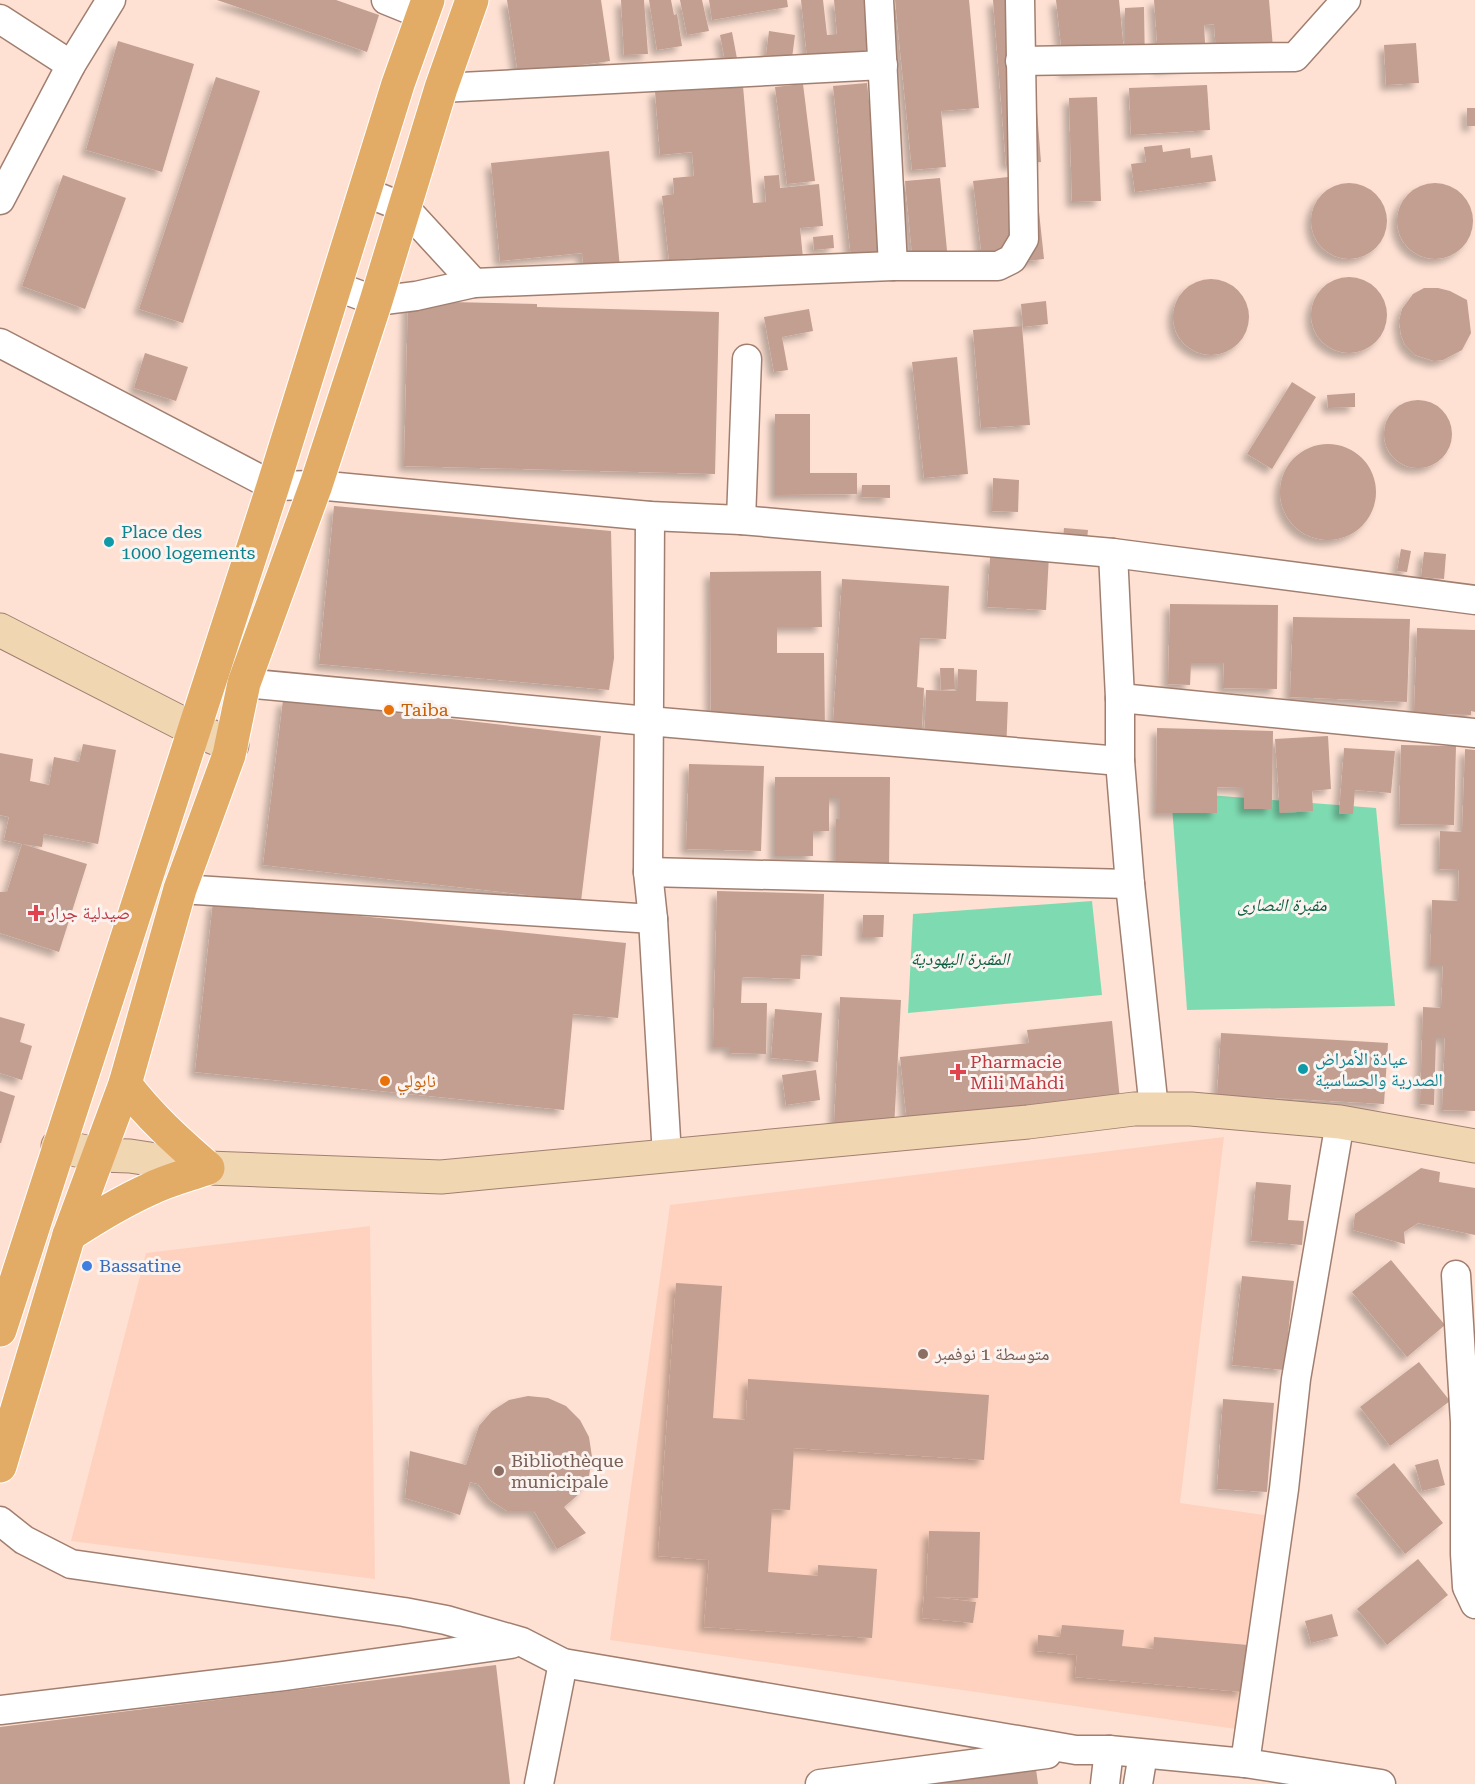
<svg xmlns="http://www.w3.org/2000/svg" width="1475" height="1784" font-family="'Roboto Serif','Noto Naskh Arabic',serif">
<style>
.built{fill:#fed2be}
.green{fill:#7edbb1}
.building{fill:#c29f90;filter:url(#shadow)}
.lines{fill:none;stroke-linecap:round;stroke-linejoin:round}
.street-casing{stroke:#a17f70;stroke-width:31}
.secondary-casing{stroke:#a17f70;stroke-width:35}
.primary-casing{stroke:#fff;stroke-width:35}
.street{stroke:#fff;stroke-width:28}
.secondary{stroke:#f1d6b2;stroke-width:33}
.primary{stroke:#e2ac66;stroke-width:33}
.culture-dot{fill:#0f9aa8;stroke:#fbf3f0;stroke-width:2}
.food-dot{fill:#e8710a;stroke:#fbf3f0;stroke-width:2}
.health-dot{fill:#e0444e;stroke:#fbf3f0;stroke-width:2}
.shop-dot{fill:#3f7fe0;stroke:#fbf3f0;stroke-width:2}
.education-dot{fill:#8d6e63;stroke:#fbf3f0;stroke-width:2}
.labels{text-anchor:middle;stroke-width:6;stroke-linejoin:round;paint-order:stroke}
.culture-label{font-size:18px;fill:#0d838f;stroke:#fbf3f0;text-anchor:start}
.food-label{font-size:18px;fill:#c56008;stroke:#fbf3f0;text-anchor:start}
.park-label{font-size:18px;font-style:italic;fill:#095f42;stroke:#fbf3f0}
.health-label{font-size:18px;fill:#be3a42;stroke:#fbf3f0;text-anchor:start}
.shop-label{font-size:18px;fill:#366cbe;stroke:#fbf3f0;text-anchor:start}
.education-label{font-size:18px;fill:#785e54;stroke:#fbf3f0;text-anchor:start}
</style>
<defs>
<filter id="shadow"><feDropShadow dx="-5.5" dy="5.5" stdDeviation="3" flood-color="#0004"/></filter>
</defs>
<rect width="100%" height="100%" fill="#fee1d3"/>
<!-- built -->
<g class="built">
<path d="M1224,1137L1180,1503L1271,1516L1243,1730L610,1640L670,1205Z"/>
<path d="M370,1226L375,1579L71,1541L146,1253Z"/>
</g>
<!-- green -->
<g class="green">
<path d="M1171,792L1376,808L1395,1006L1187,1010Z"/>
<path d="M1092,901L1102,995L908,1013L913,914Z"/>
</g>
<!-- building -->
<g class="building">
<path d="M217,0H336L379,15L367,52Z"/>
<path d="M507,0H601L610,61L518,74Z"/>
<path d="M621,0H644L648,54L624,55Z"/>
<path d="M649,0H671L674,15L677,14L682,46L657,50Z"/>
<path d="M680,0H702L709,31L687,35Z"/>
<path d="M709,0H787L788,7L712,20Z"/>
<path d="M801,0H823L827,35L837,34L834,0H868L872,50L807,57Z"/>
<path d="M895,0H969L979,108L941,111L946,167L912,170Z"/>
<path d="M993,0H1028L1041,162L1006,165Z"/>
<path d="M1056,0H1119L1125,62V8L1144,7L1145,67L1064,72Z"/>
<path d="M1154,0H1269L1274,60L1217,64L1214,24L1204,25L1206,61L1159,69Z"/>
<path d="M769,31L795,35L792,58L766,55Z"/>
<path d="M732,32L738,64L726,66L720,35Z"/>
<path d="M118,41L194,64L162,172L86,150Z"/>
<path d="M1416,43L1419,83L1386,85L1384,45Z"/>
<path d="M216,77L260,91L183,323L139,309Z"/>
<path d="M867,83L886,254L851,258L833,86Z"/>
<path d="M803,84L815,181L787,184L775,87Z"/>
<path d="M712,85V88L743,86L753,203L766,202L764,176L779,175L780,188L819,184L823,226L800,228L803,258L697,268L696,258L669,260L662,196L674,194L673,178L694,176L692,152L660,155L655,91Z"/>
<path d="M1207,85L1210,130L1131,135L1129,88Z"/>
<path d="M1097,97L1101,201L1072,202L1069,98Z"/>
<rect x="1467" y="108" width="8" height="18"/>
<path d="M1162,145L1163,152L1190,148L1191,158L1212,155L1216,181L1135,192L1131,164L1146,162L1144,147Z"/>
<path d="M609,151L620,268L584,272L582,253L500,261L491,163Z"/>
<path d="M1035,174L1044,259L983,266L973,181Z"/>
<path d="M63,175L126,198L85,309L22,286Z"/>
<path d="M940,178L948,261L913,264L905,181Z"/>
<circle cx="1435" cy="221" r="38"/>
<circle cx="1349" cy="221" r="38"/>
<path d="M833,235L834,248L814,250L813,237Z"/>
<circle cx="1349" cy="315" r="38"/>
<circle cx="1211" cy="317" r="38"/>
<path d="M1424,288H1438L1450,291L1467,300L1471,333L1462,350L1443,360L1434,361L1415,355L1405,345L1401,335L1399,321L1402,309L1413,294Z"/>
<path d="M408,301L537,304V307L719,312L715,474L404,466Z"/>
<path d="M1046,301L1048,324L1023,327L1021,304Z"/>
<path d="M809,309L813,331L782,337L788,370L774,372L764,317Z"/>
<path d="M1022,326L1030,425L981,428L973,330Z"/>
<path d="M145,353L188,367L176,401L134,388Z"/>
<path d="M957,357L968,474L924,478L912,362Z"/>
<path d="M1292,382L1316,397L1272,469L1247,454Z"/>
<path d="M1355,393V407L1328,408L1327,395Z"/>
<circle cx="1418" cy="434" r="34"/>
<path d="M775,414H810V473H857V494L775,495Z"/>
<circle cx="1328" cy="492" r="48"/>
<path d="M993,478L1019,480L1018,512L992,511Z"/>
<path d="M862,485H890V498L861,497Z"/>
<path d="M334,506L611,531L614,658L609,690L319,664Z"/>
<path d="M1064,528L1088,530L1086,550L1062,548Z"/>
<path d="M1401,549L1411,551L1407,572L1397,571Z"/>
<path d="M1424,552L1446,554L1444,579L1421,577Z"/>
<path d="M1049,555L1046,610L987,607L990,557L1027,559Z"/>
<path d="M821,571L822,627H777V653H824L825,731L711,732L710,572Z"/>
<path d="M842,579L949,586L946,639L920,638L917,687L924,688L921,745L832,739Z"/>
<path d="M1170,604L1278,605L1277,689L1223,688L1224,663H1191L1190,685L1168,684Z"/>
<path d="M1293,617L1410,619L1407,702L1290,697Z"/>
<path d="M1417,628L1475,630V712L1471,711V715L1414,713Z"/>
<path d="M940,668H954L955,689L941,690Z"/>
<path d="M958,669L977,670L976,701L1008,702L1006,752L924,748L926,690L957,691Z"/>
<path d="M283,700L601,736L581,901L263,865Z"/>
<path d="M1157,728L1273,731L1272,809H1244V788L1217,787V813H1156Z"/>
<path d="M1328,736L1331,789L1312,791L1313,811L1280,813L1275,739Z"/>
<path d="M83,744L116,750L98,844L44,834L42,847L22,844L87,864L59,952L0,933V892H7L22,844L4,840L9,817L0,815V753L33,759L30,781L49,785L54,757L79,762Z"/>
<path d="M1401,745L1456,746L1454,825L1399,824Z"/>
<path d="M1344,748L1395,751L1391,793L1355,790L1353,814H1339Z"/>
<path d="M1465,749L1475,750V1111L1442,1110L1445,1038H1436L1434,1105L1420,1104L1423,1007L1441,1008L1443,966H1430L1432,900L1458,901L1459,870L1439,869L1440,831L1462,832Z"/>
<path d="M689,764L764,766L761,851L686,849Z"/>
<path d="M775,777H890L889,867H836V819H840V798H829V831H813V856H775Z"/>
<path d="M717,891L824,894L822,956L801,955L800,979L742,977L741,1003H767L766,1054L730,1053V1047H713Z"/>
<path d="M213,901L626,943L618,1018L573,1014L564,1110L195,1072Z"/>
<path d="M863,915H884L883,937H862Z"/>
<path d="M840,997L901,1000L894,1128L834,1125Z"/>
<path d="M775,1009L822,1013L818,1062L771,1058Z"/>
<path d="M0,1017L25,1024L20,1042L32,1046L22,1080L0,1073Z"/>
<path d="M1112,1021L1120,1100L907,1122L900,1057L1029,1043L1027,1030Z"/>
<path d="M1221,1033L1388,1043L1384,1104L1217,1095Z"/>
<path d="M816,1070L820,1100L786,1105L782,1075Z"/>
<path d="M0,1091L15,1096L1,1143H0Z"/>
<path d="M1421,1168L1440,1172L1439,1182L1475,1188V1235L1418,1223L1404,1232L1405,1244L1353,1230L1355,1214Z"/>
<path d="M1256,1182L1291,1185L1288,1220L1304,1221L1302,1245L1251,1241Z"/>
<path d="M1391,1260L1445,1325L1407,1357L1352,1292Z"/>
<path d="M1242,1276L1294,1281L1284,1370L1232,1365Z"/>
<path d="M676,1283L722,1286L713,1418L746,1420L748,1379L989,1395L984,1460L794,1448L790,1510L772,1509L768,1572L818,1576V1565L877,1569L872,1638L704,1627L709,1560L658,1556Z"/>
<path d="M1419,1362L1450,1401L1390,1446L1360,1407Z"/>
<path d="M528,1396L548,1398L566,1406L580,1420L589,1437L592,1457L589,1476L579,1494L564,1507L586,1533L557,1549L534,1511H507L490,1500L478,1484L470,1482L460,1515L405,1498L410,1451L466,1465L479,1426L492,1411L509,1400Z"/>
<path d="M1223,1399L1274,1403L1267,1492L1217,1489Z"/>
<path d="M1438,1459L1445,1485L1422,1491L1415,1465Z"/>
<path d="M1394,1463L1443,1523L1405,1554L1356,1494Z"/>
<path d="M929,1531L980,1532L978,1598L933,1597L976,1602L973,1623L922,1618L924,1596H926Z"/>
<path d="M1418,1559L1448,1595L1387,1645L1357,1609Z"/>
<path d="M1332,1614L1338,1636L1311,1643L1305,1621Z"/>
<path d="M1062,1625L1124,1630L1122,1646L1153,1649L1154,1637L1248,1645L1243,1692L1075,1677L1077,1655L1037,1651L1038,1635L1060,1637Z"/>
<path d="M496,1665L510,1784H0V1727Z"/>
<path d="M1036,1769L1038,1784H935V1783Z"/>
</g>
<g class="lines">
<defs>
<g id="street">
<path d="M386,0L423,15"/>
<path d="M879,0L893,266"/>
<path d="M0,19L71,65"/>
<path d="M1020,61L1295,57L1346,0"/>
<path d="M441,88L883,65"/>
<path d="M365,192L405,208L474,283"/>
<path d="M0,200L71,65L111,0"/>
<path d="M335,286L376,301L416,296L474,283L893,266H998L1012,259L1024,239L1020,0"/>
<path d="M0,343L273,486L316,485L650,516L741,520L1113,553L1475,600"/>
<path d="M650,516L648,872L653,919L667,1156"/>
<path d="M741,520L747,359"/>
<path d="M1113,553L1120,698V761L1130,884L1154,1109"/>
<path d="M244,683L648,721L1120,761"/>
<path d="M1120,698L1475,733"/>
<path d="M648,872L1130,884"/>
<path d="M180,889L653,919"/>
<path d="M1456,1275L1465,1422V1554L1467,1587L1475,1604"/>
<path d="M0,1521L24,1540L71,1564L404,1612L446,1620L522,1642L563,1663L1076,1750H1109L1245,1763L1381,1784"/>
<path d="M0,1710L284,1676L511,1644"/>
<path d="M1245,1763L1284,1489L1296,1379L1340,1122"/>
<path d="M539,1784L563,1663"/>
<path d="M820,1784L1047,1754"/>
<path d="M1105,1784L1109,1750"/>
<path d="M1138,1784L1143,1754"/>
</g>
<g id="secondary">
<path d="M0,630L193,729L232,745"/>
<path d="M58,1146L100,1155L130,1156L208,1168L441,1177L1028,1122L1134,1109H1191L1340,1122L1475,1146"/>
</g>
<g id="primary">
<path d="M69,1235C95,1218 121,1202 150,1189C168,1180 189,1175 208,1168C178,1142 149,1116 125,1084"/>
<path d="M0,1330L273,486L398,84L428,0"/>
<path d="M0,1466L69,1235L125,1084L180,889L229,755L244,683L316,485L376,301L441,88L472,0"/>
</g>
</defs>
<!-- street casing -->
<use href="#street" class="street-casing"/>
<!-- secondary casing -->
<use href="#secondary" class="secondary-casing"/>
<!-- primary casing -->
<use href="#primary" class="primary-casing"/>
<!-- street -->
<use href="#street" class="street"/>
<!-- secondary -->
<use href="#secondary" class="secondary"/>
<!-- primary -->
<use href="#primary" class="primary"/>
</g>
<!-- markers -->
<g class="culture-dot">
<circle cx="109" cy="542" r="6"/>
<circle cx="1303" cy="1069" r="6"/>
</g>
<g class="food-dot">
<circle cx="389" cy="710" r="6"/>
<circle cx="385" cy="1081" r="6"/>
</g>
<g class="health-dot">
<path d="M33 904h6v6h6v6h-6v6h-6v-6h-6v-6h6z"/>
<path d="M955 1063h6v6h6v6h-6v6h-6v-6h-6v-6h6z"/>
</g>
<circle class="shop-dot" cx="87" cy="1266" r="6"/>
<g class="education-dot">
<circle cx="923" cy="1354" r="6"/>
<circle cx="499" cy="1471" r="6"/>
</g>
<g class="labels">
<!-- culture labels -->
<g class="culture-label">
<text x="121" y="538">Place des<tspan x="121" dy="21">1000 logements</tspan></text>
<text x="1315" y="1065">عيادة الأمراض<tspan x="1315" dy="21">الصدرية والحساسية</tspan></text>
</g>
<!-- food labels -->
<g class="food-label">
<text x="401" y="716">Taiba</text>
<text x="397" y="1087">نابولي</text>
</g>
<!-- park labels -->
<g class="park-label">
<text x="1282" y="911">مقبرة النصارى</text>
<text x="960" y="965">المقبرة اليهودية</text>
</g>
<!-- health labels -->
<g class="health-label">
<text x="48" y="919">صيدلية جرار</text>
<text x="970" y="1068">Pharmacie<tspan x="970" dy="21">Mili Mahdi</tspan></text>
</g>
<!-- shop labels -->
<g class="shop-label">
<text x="99" y="1272">Bassatine</text>
</g>
<!-- education labels -->
<g class="education-label">
<text x="935" y="1360">متوسطة 1 نوفمبر</text>
<text x="511" y="1467">Bibliothèque<tspan x="511" dy="21">municipale</tspan></text>
</g>
</g>
</svg>
